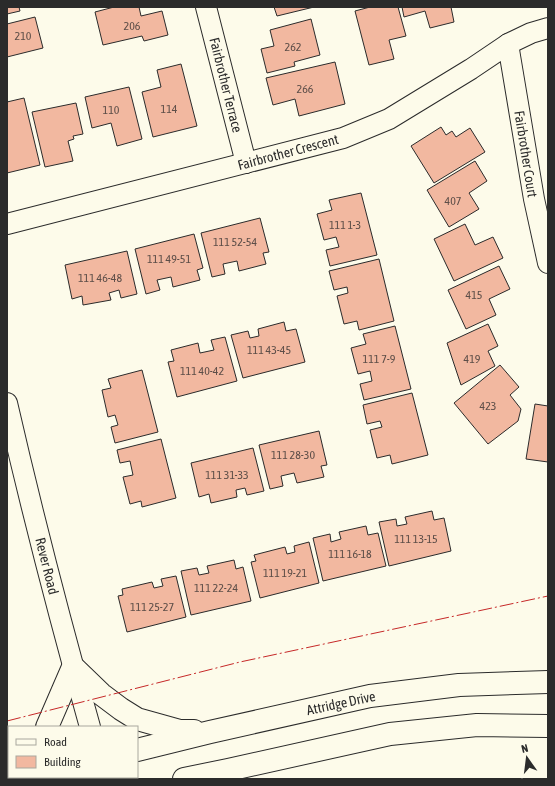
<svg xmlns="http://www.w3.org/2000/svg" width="555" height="786" font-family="'Asap Condensed',sans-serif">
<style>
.building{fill:#f2b8a0;stroke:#2b2b2b}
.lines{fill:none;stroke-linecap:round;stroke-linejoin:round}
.street-casing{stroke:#2b2b2b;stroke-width:22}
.secondary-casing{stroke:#2b2b2b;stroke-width:24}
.street{stroke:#fdfbea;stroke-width:20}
.secondary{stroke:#fdfbea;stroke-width:22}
.power{stroke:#c62828;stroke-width:1;stroke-dasharray:14 3 2 3;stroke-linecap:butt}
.labels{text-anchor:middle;stroke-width:3;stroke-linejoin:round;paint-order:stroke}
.number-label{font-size:12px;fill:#5d4e48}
.street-label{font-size:14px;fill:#2b2b2b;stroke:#fdfbea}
</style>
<rect width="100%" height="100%" fill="#fdfbea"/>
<!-- building -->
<g class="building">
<path d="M7,7H19L20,11L7,14Z"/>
<path d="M114,7H139L141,16L162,11L168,35L144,41L142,36L103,45L95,12Z"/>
<path d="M274,7H314L277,16Z"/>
<path d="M370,7H398L406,36L389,40L394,59L369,65L355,11Z"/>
<path d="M402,7H451L454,22L430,28L425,11L404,17Z"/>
<path d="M35,17L43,48L7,57V24Z"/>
<path d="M311,19L320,55L294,62L295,66L267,73L261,49L274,46L270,30Z"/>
<path d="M335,62L345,104L299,116L295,99L273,105L266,78Z"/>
<path d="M181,64L197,126L153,137L142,92L161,87L157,70Z"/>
<path d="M129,87L142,139L117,146L111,123L92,128L85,97Z"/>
<path d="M24,98L40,165L7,173V102Z"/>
<path d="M76,103L83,134L73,136L74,139L68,141L73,161L45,167L32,112Z"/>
<path d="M441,127L446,135L452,131L456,137L470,128L485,152L434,183L411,146Z"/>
<path d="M475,161L487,181L469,193L479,209L449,227L427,190Z"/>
<path d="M361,193L377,255L330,266L326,250L339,247L336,237L324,240L317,214L332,210L329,200Z"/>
<path d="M260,218L269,252L263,253L266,264L239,271L237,261L223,264L225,274L212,277L201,233Z"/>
<path d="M465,224L475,245L493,237L503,258L454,281L434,239Z"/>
<path d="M194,234L203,268L197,270L200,280L173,287L171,277L157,280L160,290L146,294L135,249Z"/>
<path d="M127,251L137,294L121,298L119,290L109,293L111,300L83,305L82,296L72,299L65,265Z"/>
<path d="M379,259L394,321L359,330L357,321L344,324L337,296L348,293L347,287L334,290L329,271Z"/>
<path d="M499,266L510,289L489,299L496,315L466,329L448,290Z"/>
<path d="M284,322L286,331L296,329L305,362L243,378L231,335L248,331L250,338L259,336L258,329Z"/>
<path d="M488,324L498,346L488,351L495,366L461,385L447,343Z"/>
<path d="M395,326L411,389L364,400L360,384L372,381L370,371L358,374L351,348L366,344L363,334Z"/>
<path d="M225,337L237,381L177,397L168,362L174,361L171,350L198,343L200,353L214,350L211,340Z"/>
<path d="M500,365L519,387L510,395L521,409L518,421L488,444L454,403Z"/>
<path d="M142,370L158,432L115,443L111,427L118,425L115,415L108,417L102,390L111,388L108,379Z"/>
<path d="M412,393L428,455L392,464L390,455L377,458L370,430L382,427L380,421L367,424L363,405Z"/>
<path d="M535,404L548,406V462L526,459Z"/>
<path d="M319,431L327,465L321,466L324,477L297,483L294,473L281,476L283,486L270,489L259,445Z"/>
<path d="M161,439L176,498L142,507L141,501L130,504L123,477L133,475L130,461L120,463L117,450Z"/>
<path d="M253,448L264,491L247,495L245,488L236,490L237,497L211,503L209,494L199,497L191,463Z"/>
<path d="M432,511L434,520L444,518L451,551L389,566L379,522L396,519L397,526L407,524L405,517Z"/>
<path d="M366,526L368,535L378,533L386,566L323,581L313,538L330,534L331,542L341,539L339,532Z"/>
<path d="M309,542L319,583L260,598L251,562L256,561L254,555L285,547L287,554L295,552L294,546Z"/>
<path d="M234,560L236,569L243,567L251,601L191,615L181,571L197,568L199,575L209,573L207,566Z"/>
<path d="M176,576L186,617L127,632L118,596L123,595L122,589L152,582L154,588L163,586L161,579Z"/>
</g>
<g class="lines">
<defs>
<g id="street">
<path d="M206,7L246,163"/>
<path d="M508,44L534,199L548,263"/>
<path d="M7,224L343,138L389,119L471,69L508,44L531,33L548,28"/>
<path d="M7,403C32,512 60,620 90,727"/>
<path d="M101,777L102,779"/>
</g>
<g id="secondary">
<path d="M47,727L73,667L101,694L121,709L137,719L180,731H194"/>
<path d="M137,750L210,732L370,696L459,685L548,682"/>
<path d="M10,779L19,777"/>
<path d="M184,779L228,770L390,734L477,725L548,726"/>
</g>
</defs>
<!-- street casing -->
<use href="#street" class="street-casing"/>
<!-- secondary casing -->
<use href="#secondary" class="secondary-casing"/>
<!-- street -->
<use href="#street" class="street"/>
<!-- secondary -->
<use href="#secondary" class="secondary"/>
<!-- power -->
<path class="power" d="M7,721L240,662L548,596"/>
</g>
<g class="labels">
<!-- number labels -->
<g class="number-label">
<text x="132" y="30">206</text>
<text x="23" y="40">210</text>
<text x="293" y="51">262</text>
<text x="305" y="93">266</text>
<text x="169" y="113">114</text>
<text x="111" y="114">110</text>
<text x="453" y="205">407</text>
<text x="345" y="229">111 1-3</text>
<text x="235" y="246">111 52-54</text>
<text x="169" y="263">111 49-51</text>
<text x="100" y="282">111 46-48</text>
<text x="474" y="299">415</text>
<text x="269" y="354">111 43-45</text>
<text x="379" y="363">111 7-9</text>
<text x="472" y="363">419</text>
<text x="202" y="375">111 40-42</text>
<text x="488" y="410">423</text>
<text x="293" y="459">111 28-30</text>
<text x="227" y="479">111 31-33</text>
<text x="416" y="543">111 13-15</text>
<text x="350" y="558">111 16-18</text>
<text x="285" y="577">111 19-21</text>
<text x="216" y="592">111 22-24</text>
<text x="152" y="611">111 25-27</text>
</g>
<!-- street labels -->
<g class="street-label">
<text transform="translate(226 85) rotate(76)" y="5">Fairbrother Terrace</text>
<text transform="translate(288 152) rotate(-15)" y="5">Fairbrother Crescent</text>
<text transform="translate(526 154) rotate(81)" y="5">Fairbrother Court</text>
<text transform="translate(47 566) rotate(76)" y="5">Rever Road</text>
<text transform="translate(341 703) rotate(-12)" y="5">Attridge Drive</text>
</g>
</g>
<!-- border -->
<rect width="555" height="786" fill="none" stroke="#2b2b2b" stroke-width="16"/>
<!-- legend -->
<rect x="8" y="726" width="130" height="52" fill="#fdfbea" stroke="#a9a89e"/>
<rect x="16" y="739" width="20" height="6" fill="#fdfbea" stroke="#a9a89e"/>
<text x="44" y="746" font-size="12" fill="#2b2b2b">Road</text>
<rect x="16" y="756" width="20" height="12" fill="#f2b8a0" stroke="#a9a89e"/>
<text x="44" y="766" font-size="12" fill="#2b2b2b">Building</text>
<!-- north arrow -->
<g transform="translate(527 758) rotate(346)" stroke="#fdfbea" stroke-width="3" paint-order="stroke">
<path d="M0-3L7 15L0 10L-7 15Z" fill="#2b2b2b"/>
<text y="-6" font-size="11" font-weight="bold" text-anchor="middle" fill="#2b2b2b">N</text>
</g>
</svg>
